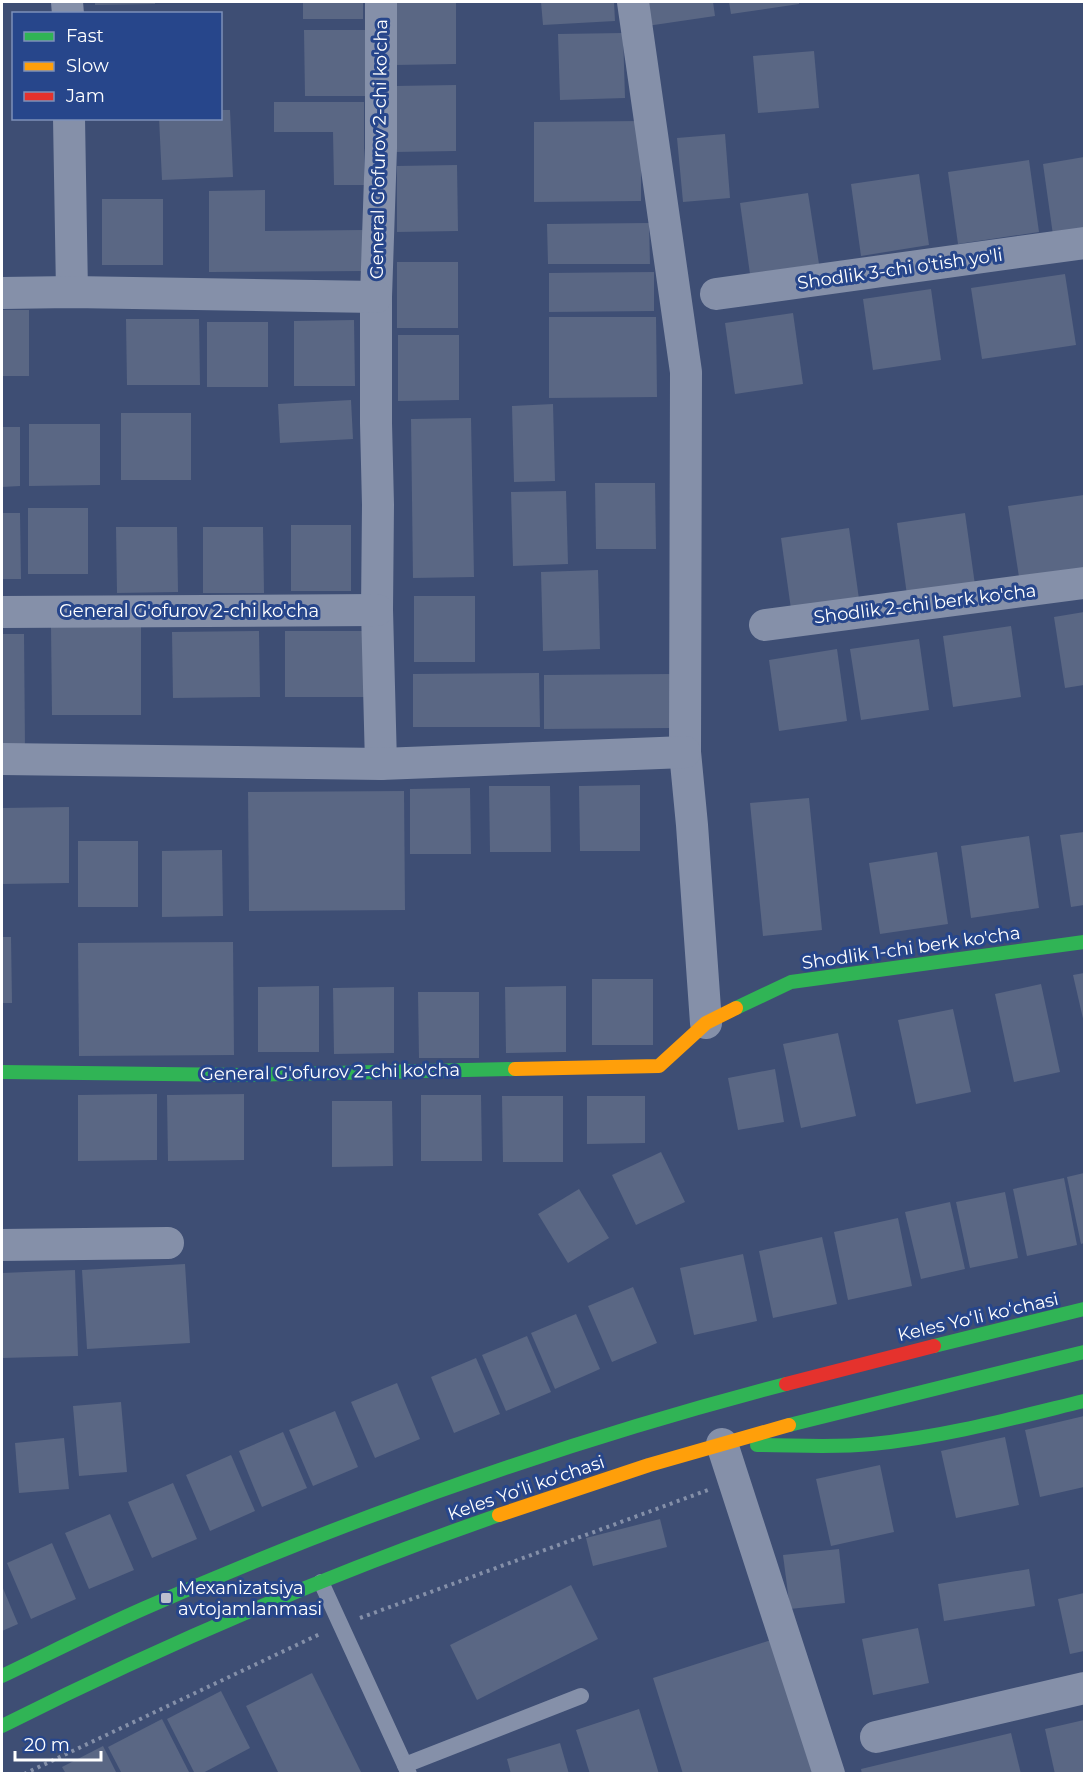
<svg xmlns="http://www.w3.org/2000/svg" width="1086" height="1775" font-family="Montserrat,sans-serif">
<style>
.building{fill:#5a6784}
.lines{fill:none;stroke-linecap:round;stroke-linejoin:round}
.path{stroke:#8590a9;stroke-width:4;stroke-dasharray:3 4.5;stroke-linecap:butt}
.lane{stroke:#8590a9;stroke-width:16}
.street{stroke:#8590a9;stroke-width:32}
.fast{stroke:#30b455;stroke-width:14}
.slow{stroke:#ff9f0a;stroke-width:14}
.jam{stroke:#e5322d;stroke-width:14}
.poi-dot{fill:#bbc1ce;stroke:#27468b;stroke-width:2}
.labels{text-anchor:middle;stroke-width:6;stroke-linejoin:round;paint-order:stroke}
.street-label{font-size:18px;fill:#fff;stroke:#27468b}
.poi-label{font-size:18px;fill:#fff;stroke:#27468b;text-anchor:start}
</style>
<rect width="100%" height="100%" fill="#3e4e74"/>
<!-- building -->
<g class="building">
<path d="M95,2H155V4L95,5Z"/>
<rect x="303" y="2" width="60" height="17"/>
<path d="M395,2H456V64L395,65Z"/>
<path d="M541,2H614L615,21L543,25Z"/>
<path d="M643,2H713L715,16L647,26Z"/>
<path d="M729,2H799V4L731,14Z"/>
<path d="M304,30H365V96H305Z"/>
<path d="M623,33L625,98L560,100L558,34Z"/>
<path d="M814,51L819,108L758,113L753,56Z"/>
<path d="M456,85V151L395,152V86Z"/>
<path d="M274,102H364V185H334L333,132H274Z"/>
<path d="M220,110H230L233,177L162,180L159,118H220Z"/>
<path d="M641,121V201L534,202V122Z"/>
<path d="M725,134L730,198L683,202L677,138Z"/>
<path d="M1084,157V230L1053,235L1043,164Z"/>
<path d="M1029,160L1039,232L958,244L948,172Z"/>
<path d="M457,165L458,231L397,232V166Z"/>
<path d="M919,174L929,245L861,256L851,184Z"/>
<path d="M265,190V231L364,230V271L209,272V191Z"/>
<path d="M808,193L819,264L750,274L740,203Z"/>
<rect x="102" y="199" width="61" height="66"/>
<path d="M649,223L650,264H548L547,224Z"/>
<rect x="397" y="262" width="61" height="66"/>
<path d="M654,272V311L549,312V273Z"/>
<path d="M1065,274L1076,345L982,359L971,288Z"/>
<path d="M931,289L941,360L873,370L863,299Z"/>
<rect x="2" y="310" width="27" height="66"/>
<path d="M793,313L803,384L735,394L725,323Z"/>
<path d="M549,317H656L657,397L549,398Z"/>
<path d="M126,319H199L200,385H127Z"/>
<path d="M354,320L355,386H294V321Z"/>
<rect x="207" y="322" width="61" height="65"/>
<path d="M398,335H459V400L398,401Z"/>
<path d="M351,400L353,439L280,443L278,404Z"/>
<path d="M553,404L555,481L514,482L512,406Z"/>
<rect x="121" y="413" width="70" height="67"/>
<path d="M471,418L474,577L413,578L411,419Z"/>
<path d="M29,424H100V485L29,486Z"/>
<path d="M2,427H20V486L2,487Z"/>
<path d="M595,483H655L656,549H596Z"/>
<path d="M566,491L568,564L513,566L511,492Z"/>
<path d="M1084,495V568L1019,577L1008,506Z"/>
<rect x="28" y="508" width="60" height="66"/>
<path d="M2,513H20L21,579H2Z"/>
<path d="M965,513L975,585L907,595L897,523Z"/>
<rect x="291" y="525" width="60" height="66"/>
<path d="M116,527H177L178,592L117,593Z"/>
<path d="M203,527H263L264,593H203Z"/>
<path d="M849,528L859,599L791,609L781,538Z"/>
<path d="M598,570L600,649L543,651L541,572Z"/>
<rect x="414" y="596" width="61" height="66"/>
<path d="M1084,612V685L1065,688L1054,617Z"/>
<path d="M1011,626L1021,697L953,707L943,636Z"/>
<path d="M51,627H141V715H52Z"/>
<path d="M259,631L260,697L173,698L172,632Z"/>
<path d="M285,631H366L367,697H285Z"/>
<path d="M2,634H24L25,748H2Z"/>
<path d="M919,639L929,710L861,720L850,649Z"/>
<path d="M837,649L847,721L779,731L769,660Z"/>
<path d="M539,673L540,727H413V674Z"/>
<path d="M670,674V728L544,729V675Z"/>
<path d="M640,785V851H580L579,786Z"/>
<path d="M489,786H550L551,852H490Z"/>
<path d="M470,788L471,854H410V789Z"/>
<path d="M404,791L405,910L249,911L248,792Z"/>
<path d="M809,798L822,930L763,936L750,803Z"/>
<path d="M69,807V883L2,884V808Z"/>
<path d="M1084,832V905L1071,907L1060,835Z"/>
<path d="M1029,836L1039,908L971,918L961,846Z"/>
<rect x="78" y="841" width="60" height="66"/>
<path d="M222,850L223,916L162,917V851Z"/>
<path d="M937,852L948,924L880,934L869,863Z"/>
<path d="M2,937H11L12,1003H2Z"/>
<path d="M233,942L234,1055L79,1056L78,943Z"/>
<path d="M1084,973V1023L1073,975Z"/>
<rect x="592" y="979" width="61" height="66"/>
<path d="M1041,984L1060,1072L1014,1082L995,994Z"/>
<path d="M319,986V1052H258V987Z"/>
<path d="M566,986V1052L506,1053L505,987Z"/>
<path d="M394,987V1053L334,1054L333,988Z"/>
<path d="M418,992H479V1058H419Z"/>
<path d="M953,1009L971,1092L916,1104L898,1020Z"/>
<path d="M838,1033L856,1116L801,1128L783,1044Z"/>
<path d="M775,1069L784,1122L738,1130L728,1078Z"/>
<path d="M157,1094V1160L78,1161V1095Z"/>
<path d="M244,1094V1160L168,1161L167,1095Z"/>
<path d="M421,1095H481L482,1161H421Z"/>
<path d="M502,1096H563V1162H503Z"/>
<path d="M587,1096H645V1143L587,1144Z"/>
<path d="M332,1101H392L393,1166L332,1167Z"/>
<path d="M661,1152L685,1202L636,1225L612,1175Z"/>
<path d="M1084,1173V1243L1081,1244L1067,1177Z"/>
<path d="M1064,1178L1077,1245L1027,1256L1013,1189Z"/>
<path d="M579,1189L609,1238L568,1263L538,1214Z"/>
<path d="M1005,1192L1018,1258L970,1268L956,1202Z"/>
<path d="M950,1202L965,1269L921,1279L905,1212Z"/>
<path d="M898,1218L912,1286L848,1300L834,1232Z"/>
<path d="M822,1237L837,1304L773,1318L759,1251Z"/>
<path d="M743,1254L757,1321L694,1335L680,1268Z"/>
<path d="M185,1264L190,1343L87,1349L82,1270Z"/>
<path d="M75,1270L78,1356L2,1358V1273Z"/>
<path d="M633,1287L657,1343L612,1362L588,1306Z"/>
<path d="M576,1314L600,1369L555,1389L531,1333Z"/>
<path d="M527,1336L551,1392L506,1411L482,1355Z"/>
<path d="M476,1358L500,1414L454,1433L431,1377Z"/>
<path d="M397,1383L420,1439L375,1458L351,1402Z"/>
<path d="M121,1402L127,1472L79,1476L73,1406Z"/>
<path d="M335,1411L358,1467L313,1486L289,1430Z"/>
<path d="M1084,1416V1487L1040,1497L1025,1430Z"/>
<path d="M283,1432L307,1488L262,1507L239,1451Z"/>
<path d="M1005,1437L1019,1505L956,1518L941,1451Z"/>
<path d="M64,1438L69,1489L19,1493L15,1443Z"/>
<path d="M231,1455L255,1511L210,1531L186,1475Z"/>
<path d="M880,1465L894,1532L831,1546L816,1479Z"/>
<path d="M173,1483L197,1539L152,1558L128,1502Z"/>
<path d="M110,1514L134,1570L89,1589L65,1533Z"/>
<path d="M660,1519L667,1547L593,1566L586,1538Z"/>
<path d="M52,1543L76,1599L31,1619L7,1563Z"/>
<path d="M839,1549L845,1603L790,1609L783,1555Z"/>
<path d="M1029,1569L1035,1606L944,1621L938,1584Z"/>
<path d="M571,1585L598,1639L477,1700L450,1645Z"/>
<path d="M2,1586L18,1624L2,1631Z"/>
<path d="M1084,1593V1651L1070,1654L1058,1599Z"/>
<path d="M918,1628L929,1683L873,1695L862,1639Z"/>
<path d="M771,1640L813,1774H683L653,1678Z"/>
<path d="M312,1673L361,1772L359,1774H279L246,1706Z"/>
<path d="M221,1691L250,1748L201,1774H195L167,1719Z"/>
<path d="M639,1709L659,1774H590L576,1730Z"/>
<path d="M162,1719L190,1774H122L108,1747Z"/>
<path d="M1084,1720V1774H1055L1045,1729Z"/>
<path d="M1011,1733L1021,1774H862L861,1769Z"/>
<path d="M560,1743L569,1774H511L507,1759Z"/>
<path d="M103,1746L117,1774H66L62,1767Z"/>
</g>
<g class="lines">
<!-- path -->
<g class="path">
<path d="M360,1618L708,1490"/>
<path d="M24,1774L322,1633"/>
</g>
<!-- lane -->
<g class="lane">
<path d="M321,1582L409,1774"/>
<path d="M405,1765L581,1696"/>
</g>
<!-- street -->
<g class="street">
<path d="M67,2L68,14"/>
<path d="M381,2V148L376,297V423L378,505L377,610L381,764"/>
<path d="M633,2L686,372L685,752L692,825L706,1023"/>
<path d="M69,118L72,292"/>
<path d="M2,293L72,292L376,297"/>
<path d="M716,294L1084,243"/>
<path d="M2,612L377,610"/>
<path d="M765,625L1084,583"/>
<path d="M2,759L381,764L685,752"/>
<path d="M2,1245L168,1243"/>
<path d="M722,1444L829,1774"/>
<path d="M876,1737L1084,1688"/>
</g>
<!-- fast -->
<g class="fast">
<path d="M736,1008L791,982L1084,942"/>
<path d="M2,1072L243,1075L515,1069"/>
<path d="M934,1346L1084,1309"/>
<path d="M789,1425L1084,1352"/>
<path d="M757,1445C795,1445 834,1448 872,1444C944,1437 1014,1418 1084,1401"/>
<path d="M2,1676C50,1653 97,1629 145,1608C352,1517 567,1441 786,1384"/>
<path d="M2,1726C163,1645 329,1574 499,1515"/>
</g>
<!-- slow -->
<g class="slow">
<path d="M515,1069L659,1066L706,1023L736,1008"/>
<path d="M499,1515L649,1465L789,1425"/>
</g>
<!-- jam -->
<path class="jam" d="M786,1384L934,1346"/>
</g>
<!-- markers -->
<rect class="poi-dot" x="160" y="1592" width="12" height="12" rx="3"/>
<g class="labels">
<!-- street labels -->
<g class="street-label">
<text transform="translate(379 149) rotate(-89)" y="6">General G'ofurov 2-chi ko'cha</text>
<text transform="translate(900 269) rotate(-8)" y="6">Shodlik 3-chi o'tish yo'li</text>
<text transform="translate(925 604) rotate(-7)" y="6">Shodlik 2-chi berk ko'cha</text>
<text x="189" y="617">General G'ofurov 2-chi ko'cha</text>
<text transform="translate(911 948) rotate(-8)" y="6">Shodlik 1-chi berk ko'cha</text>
<text transform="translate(330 1072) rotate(-1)" y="6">General G'ofurov 2-chi ko'cha</text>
<text transform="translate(978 1317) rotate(-13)" y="6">Keles Yoʻli koʻchasi</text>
<text transform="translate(526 1488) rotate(-19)" y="6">Keles Yoʻli koʻchasi</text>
</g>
<!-- poi labels -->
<g class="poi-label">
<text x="178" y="1594">Mexanizatsiya<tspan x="178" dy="21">avtojamlanmasi</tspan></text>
</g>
</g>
<!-- border -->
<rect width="1086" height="1775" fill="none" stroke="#ffffff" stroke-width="6"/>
<!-- legend -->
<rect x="12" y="12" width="210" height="108" fill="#27468b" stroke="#7d90b9" stroke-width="1.5"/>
<rect x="24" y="32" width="30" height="9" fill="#30b455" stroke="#7d90b9" stroke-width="1.5"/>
<text x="66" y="42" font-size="18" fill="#ffffff">Fast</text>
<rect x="24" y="62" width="30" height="9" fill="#ff9f0a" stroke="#7d90b9" stroke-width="1.5"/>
<text x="66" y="72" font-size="18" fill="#ffffff">Slow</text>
<rect x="24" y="92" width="30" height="9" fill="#e5322d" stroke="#7d90b9" stroke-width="1.5"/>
<text x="66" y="102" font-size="18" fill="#ffffff">Jam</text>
<!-- scale -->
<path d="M15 1751v9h86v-9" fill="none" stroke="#ffffff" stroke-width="3"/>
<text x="24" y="1751" font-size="18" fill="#ffffff" stroke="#27468b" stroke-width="4.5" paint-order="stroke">20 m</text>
</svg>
